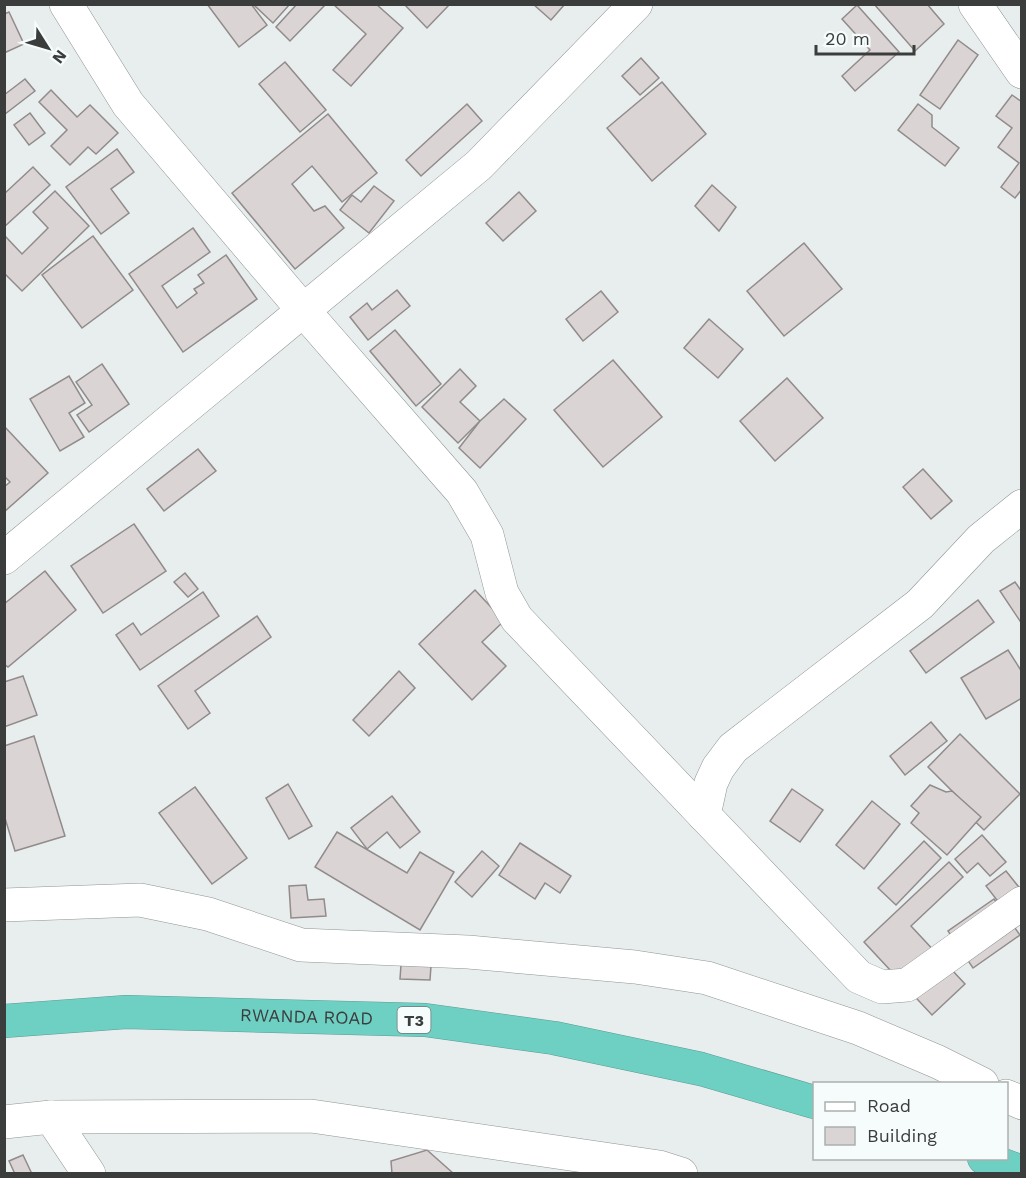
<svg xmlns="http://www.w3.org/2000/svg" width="1026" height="1178" font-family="'Work Sans',sans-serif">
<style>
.building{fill:#dbd4d4;stroke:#918b8b;stroke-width:1.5}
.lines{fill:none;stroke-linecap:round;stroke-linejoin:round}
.minor-casing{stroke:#8f9594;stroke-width:34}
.highway-casing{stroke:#5c9c94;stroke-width:34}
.minor{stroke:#fff;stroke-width:33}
.highway{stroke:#6ecfc3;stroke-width:33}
.labels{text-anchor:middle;stroke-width:4.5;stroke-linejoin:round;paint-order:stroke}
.shield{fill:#f5fcfb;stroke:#737676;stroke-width:1.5}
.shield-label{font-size:16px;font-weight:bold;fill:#3b3d3d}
.street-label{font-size:18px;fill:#3b3d3d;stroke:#f5fcfb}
</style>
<rect width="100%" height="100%" fill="#e8eeed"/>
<!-- building -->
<g class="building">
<path d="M207,4H251L267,25L239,47Z"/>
<path d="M256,4H290L273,23L255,6Z"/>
<path d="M297,4H326L290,41L276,27Z"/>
<path d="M333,4H376L403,28L351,86L333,70L366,34Z"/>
<path d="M404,4H450L427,28Z"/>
<path d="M533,4H565L551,20Z"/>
<path d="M874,4H927L944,24L915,51Z"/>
<path d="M857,5L899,52L855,91L842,76L870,50L842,19Z"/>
<path d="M9,12L24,44L4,53V14Z"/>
<path d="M958,40L978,55L940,109L920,95Z"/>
<path d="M641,58L659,78L640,95L622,76Z"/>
<path d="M285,62L326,110L300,132L259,84Z"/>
<path d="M25,79L35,91L5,114L4,95Z"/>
<path d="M662,82L706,134L652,181L607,128Z"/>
<path d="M51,90L77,117L90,105L118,133L96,154L88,147L70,165L51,146L67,130L39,102Z"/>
<path d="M1012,95L1022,102V189L1015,198L1001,187L1019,163L998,147L1012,128L996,116Z"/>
<path d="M467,104L482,121L421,176L406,160Z"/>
<path d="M918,104L932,115V127L959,148L945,166L898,130Z"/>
<path d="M30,113L45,133L29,145L14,125Z"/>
<path d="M328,114L377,173L342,202L312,166L292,184L314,211L325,206L344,228L295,269L232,193Z"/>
<path d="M117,149L134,172L111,189L129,213L101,234L66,187Z"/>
<path d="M33,167L50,185L4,227V194Z"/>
<path d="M712,185L736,207L719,231L695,206Z"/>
<path d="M374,186L394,201L369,233L340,210L352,195L361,202Z"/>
<path d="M55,191L89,226L22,291L4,273V235L22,254L48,228L33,212Z"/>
<path d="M519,192L536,211L503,241L486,223Z"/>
<path d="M193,228L210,252L162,286L177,308L197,293L194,289L204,283L198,275L226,255L257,299L183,352L129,274Z"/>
<path d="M93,236L133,290L82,328L42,275Z"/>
<path d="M804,243L842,289L784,336L747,291Z"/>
<path d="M397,290L410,306L368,340L350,317L367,303L372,310Z"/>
<path d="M601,291L618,312L583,341L566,319Z"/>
<path d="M709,319L743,349L718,378L684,348Z"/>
<path d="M395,330L441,384L416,406L370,351Z"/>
<path d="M613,360L662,417L603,467L554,410Z"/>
<path d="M102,364L129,404L89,432L77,415L92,405L76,382Z"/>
<path d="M460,369L476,386L460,402L480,421L458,443L422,407Z"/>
<path d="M69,376L85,403L69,413L84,437L60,451L30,399Z"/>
<path d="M787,378L823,418L775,461L740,421Z"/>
<path d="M504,399L526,419L480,468L459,448L480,421Z"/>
<path d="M4,426L48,473L4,512V487L10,482L4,476Z"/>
<path d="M198,449L216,471L164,511L147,489Z"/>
<path d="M923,469L952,501L931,519L903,487Z"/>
<path d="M134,524L166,571L103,613L71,566Z"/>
<path d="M45,571L76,610L8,667L4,664V604Z"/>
<path d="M185,573L198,589L188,597L174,582Z"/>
<path d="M1015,582L1022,592V624L1000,591Z"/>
<path d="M475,590L504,621L482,642L506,666L472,700L419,644Z"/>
<path d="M203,592L219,616L140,670L116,635L133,623L141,635Z"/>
<path d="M978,600L994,622L926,673L910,651Z"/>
<path d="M257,616L271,637L195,691L210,713L188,729L158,686Z"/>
<path d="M1008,650L1022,672V698L986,719L961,678Z"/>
<path d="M399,671L415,688L369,736L353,720Z"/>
<path d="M23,676L37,715L4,727V682Z"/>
<path d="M931,722L947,741L905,775L890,756Z"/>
<path d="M960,734L1020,794L984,830L959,806L961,800L928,767Z"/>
<path d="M34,736L65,836L15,851L4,815V746Z"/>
<path d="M288,784L312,826L289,839L266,798Z"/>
<path d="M930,785L946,792L952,791L981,817L947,855L911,823L919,813L911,806Z"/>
<path d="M195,787L247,858L212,884L159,813Z"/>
<path d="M792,789L823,810L800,842L770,821Z"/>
<path d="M392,796L420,832L400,848L387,832L367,849L351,828Z"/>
<path d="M872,801L900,824L864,869L836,845Z"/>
<path d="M337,832L407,873L420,852L454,872L420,930L315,867Z"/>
<path d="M982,835L1006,862L990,876L978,863L967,873L955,859Z"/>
<path d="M924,841L941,858L896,905L878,888Z"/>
<path d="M520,843L571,876L560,893L545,883L535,899L499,875Z"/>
<path d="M482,851L499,866L472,897L455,882Z"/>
<path d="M949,862L963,877L911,926L965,984L932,1015L864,942Z"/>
<path d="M1006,871L1022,891L1014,922L986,886Z"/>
<path d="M306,885L308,900L324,899L326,916L291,918L289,886Z"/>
<path d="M994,899L1020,935L973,968L948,931Z"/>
<path d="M401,965L431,966L430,980L400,979Z"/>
<path d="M427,1150L454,1174H392L391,1161Z"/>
<path d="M23,1155L32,1174H15L9,1161Z"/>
</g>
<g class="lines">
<defs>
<g id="minor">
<path d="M66,4L128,104L303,310L462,492L487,535L502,593L517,619L704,815L859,977L882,987L907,985L1022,903"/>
<path d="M975,4L1022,72"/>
<path d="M4,558L479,165L636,4"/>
<path d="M704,815L711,783L718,768L733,748L920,604L981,539L1022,506"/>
<path d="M4,905L140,900L208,914L301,945L468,952L635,967L707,978L858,1028L938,1062L982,1084"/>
<path d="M1006,1096L1022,1103"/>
<path d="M51,1117L89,1174"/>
<path d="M4,1122L51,1117L311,1116L659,1167L681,1174"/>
</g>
<g id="highway">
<path id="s1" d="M4,1021L126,1012L425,1020L554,1038L701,1069L814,1102"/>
<path d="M984,1158L1022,1172"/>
</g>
</defs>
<!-- minor casing -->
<use href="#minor" class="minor-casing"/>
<!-- highway casing -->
<use href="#highway" class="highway-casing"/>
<!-- minor -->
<use href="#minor" class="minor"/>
<!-- highway -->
<use href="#highway" class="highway"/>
</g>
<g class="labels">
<!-- shield labels -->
<rect class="shield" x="397.5" y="1007" width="33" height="26" rx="4.5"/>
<g class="shield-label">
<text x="414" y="1026">T3</text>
</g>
<!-- street labels -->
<g class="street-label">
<text dy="6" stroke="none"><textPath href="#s1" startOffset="303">RWANDA ROAD</textPath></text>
</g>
</g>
<!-- border -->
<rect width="1026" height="1178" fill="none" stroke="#3b3d3d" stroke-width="12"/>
<!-- legend -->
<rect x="813" y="1082" width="195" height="78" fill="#f5fcfb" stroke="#abb0af" stroke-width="1.5"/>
<rect x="825" y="1102" width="30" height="9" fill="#ffffff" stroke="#abb0af" stroke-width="1.5"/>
<text x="867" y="1112" font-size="18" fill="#3b3d3d">Road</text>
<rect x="825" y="1127" width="30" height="18" fill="#dbd4d4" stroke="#abb0af" stroke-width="1.5"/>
<text x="867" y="1142" font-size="18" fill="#3b3d3d">Building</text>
<!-- north arrow -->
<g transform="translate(48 48) rotate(127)" stroke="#f5fcfb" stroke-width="4.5" paint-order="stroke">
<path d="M0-4.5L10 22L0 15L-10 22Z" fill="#3b3d3d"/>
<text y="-9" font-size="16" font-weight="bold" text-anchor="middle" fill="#3b3d3d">N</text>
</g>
<!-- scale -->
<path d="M816 45v9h98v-9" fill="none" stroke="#3b3d3d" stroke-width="3"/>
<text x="825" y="45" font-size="18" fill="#3b3d3d" stroke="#f5fcfb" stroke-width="4.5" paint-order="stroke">20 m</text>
</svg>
